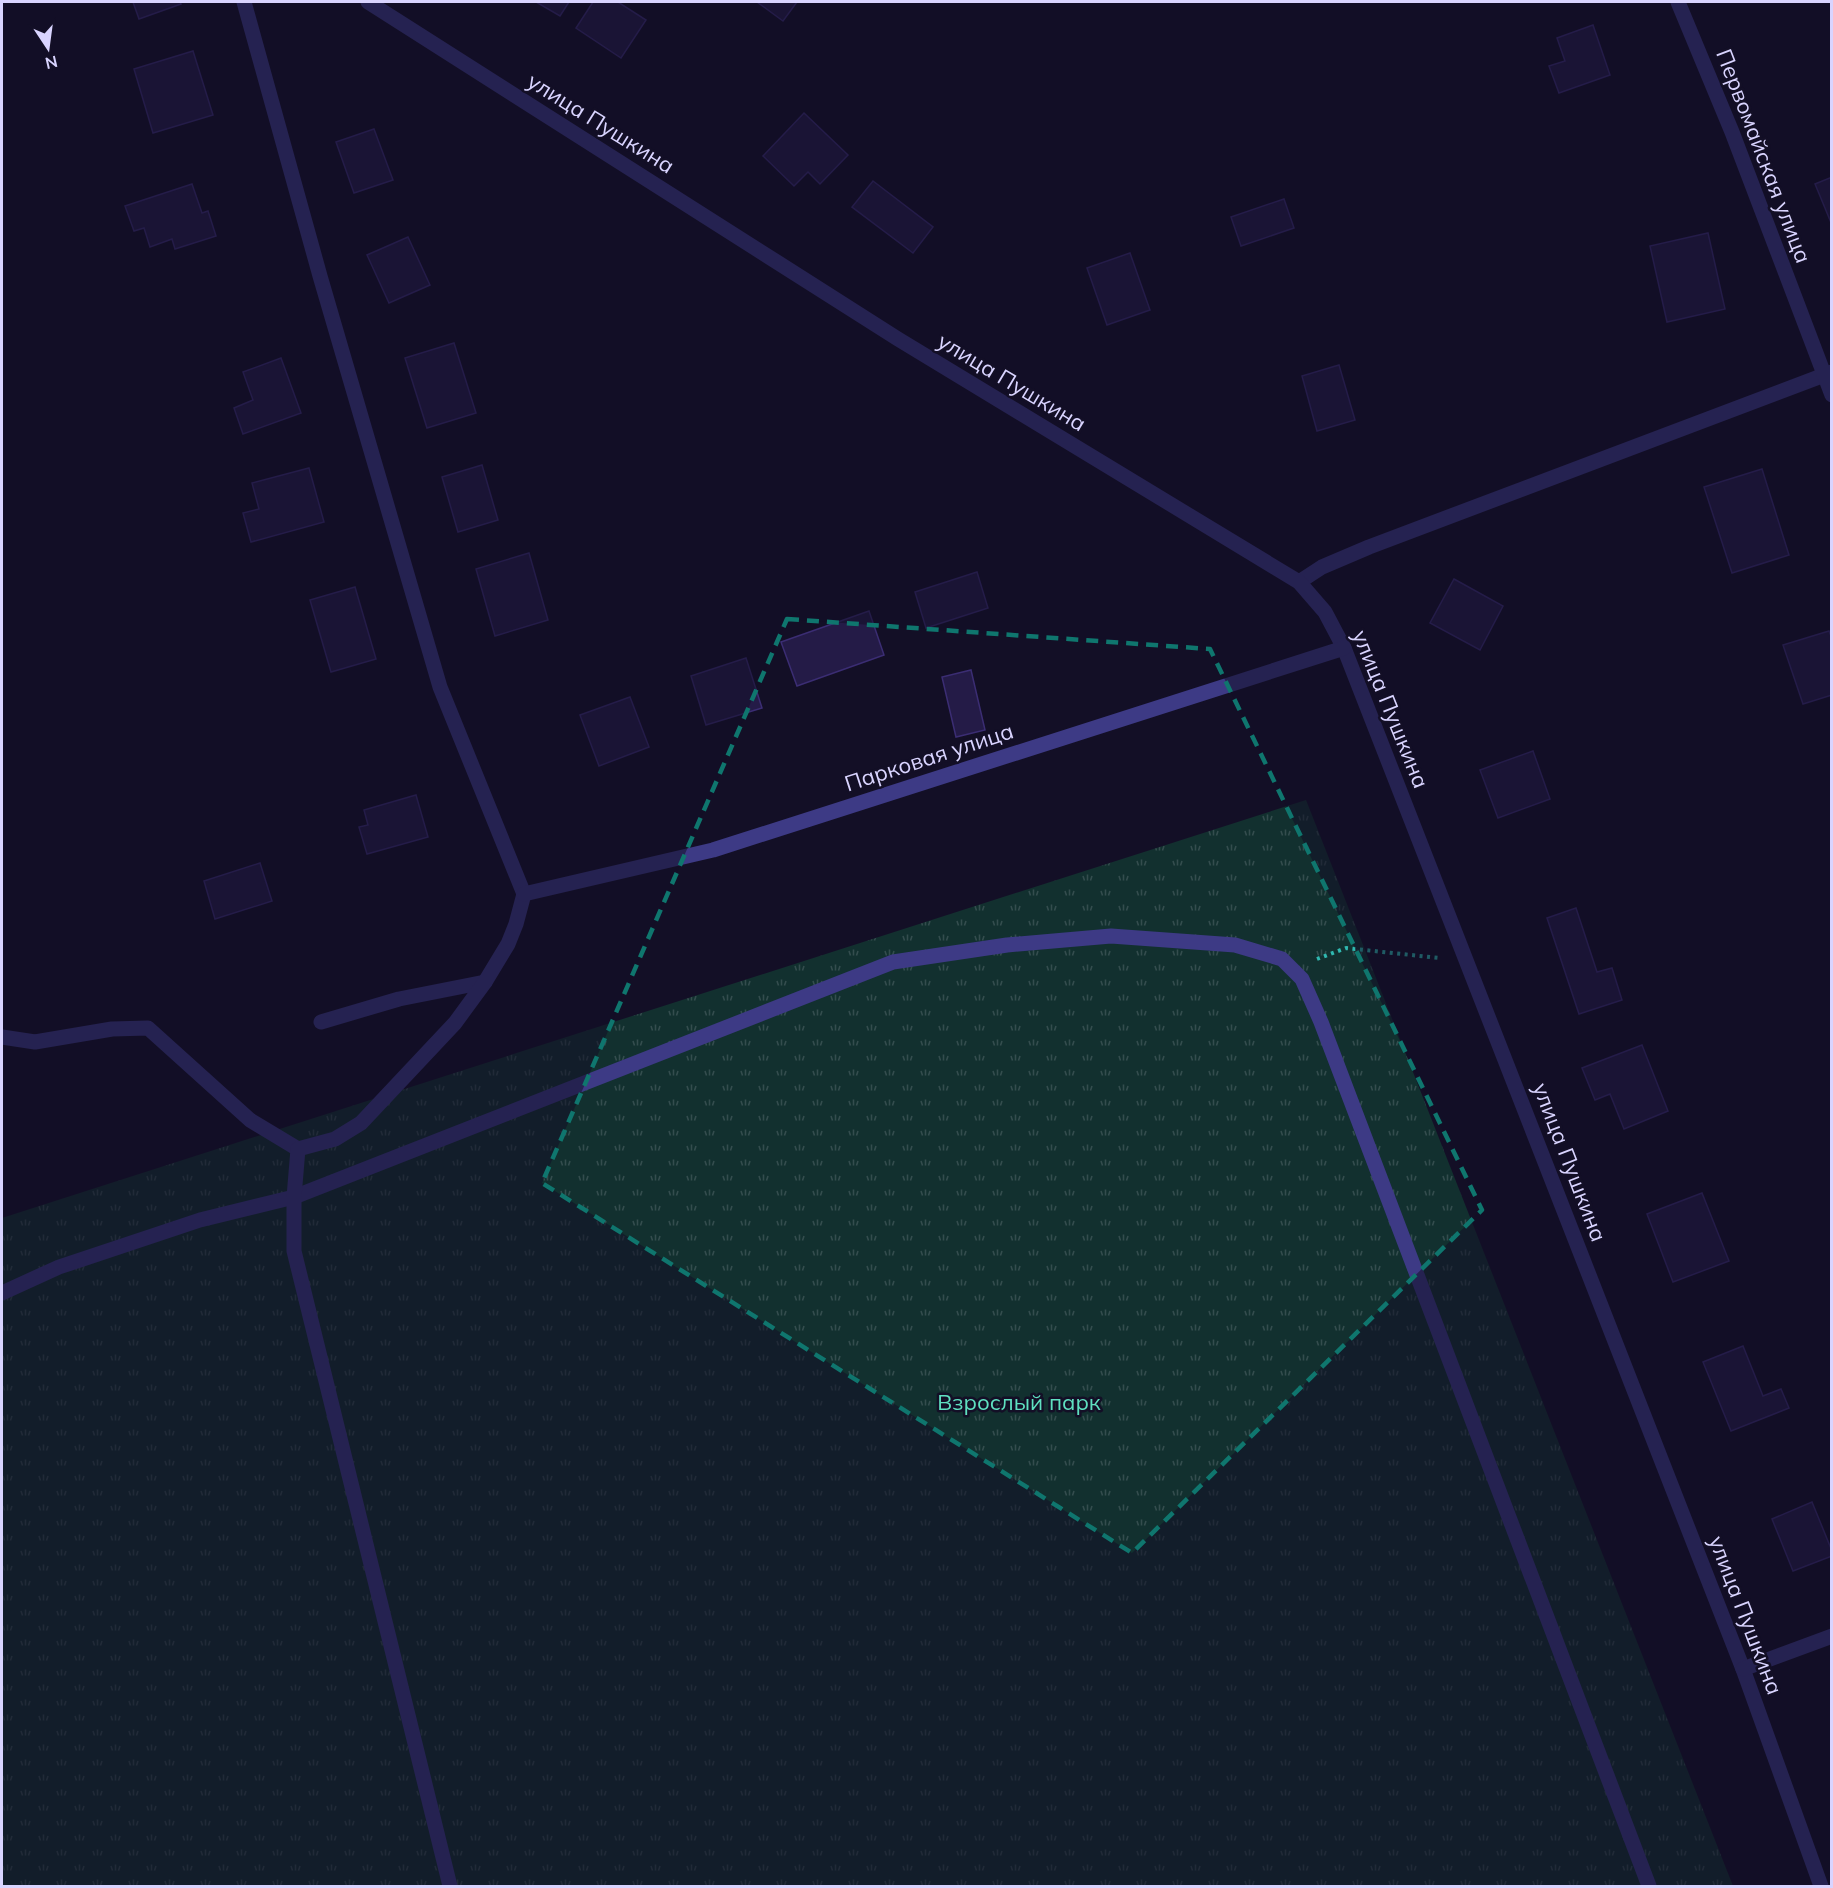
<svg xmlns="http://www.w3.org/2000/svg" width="1833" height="1888" font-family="Mulish,sans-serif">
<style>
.park{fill:url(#park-tufts)}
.building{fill:#241b47;stroke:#3b2d73;stroke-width:1.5}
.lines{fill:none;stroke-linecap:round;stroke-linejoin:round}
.path{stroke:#2fb8b0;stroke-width:4;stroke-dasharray:3 4.5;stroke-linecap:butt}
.lane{stroke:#3d3a85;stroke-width:15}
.street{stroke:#3d3a85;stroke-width:15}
.marked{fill:none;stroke:#0f766e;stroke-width:4.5;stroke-dasharray:12 8;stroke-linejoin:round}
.labels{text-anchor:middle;stroke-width:5;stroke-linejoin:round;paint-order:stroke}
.street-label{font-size:22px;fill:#d9d4ff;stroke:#130f26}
.park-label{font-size:22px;fill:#5fe0c0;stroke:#130f26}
</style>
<defs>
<pattern id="park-tufts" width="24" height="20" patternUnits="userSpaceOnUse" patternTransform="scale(1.5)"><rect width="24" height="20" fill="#12302f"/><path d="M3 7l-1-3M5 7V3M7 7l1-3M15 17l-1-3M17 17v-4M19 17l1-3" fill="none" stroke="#344d4e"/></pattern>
</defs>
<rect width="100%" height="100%" fill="#130f26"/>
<!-- park -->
<path class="park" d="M1306,800L1733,1886H2V1218Z"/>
<!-- building -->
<g class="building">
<path d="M133,2H180L181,4L139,19Z"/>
<path d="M536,2H569L560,16Z"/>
<path d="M593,2H618L646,20L621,58L576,28Z"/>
<path d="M757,2H797L783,21Z"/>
<path d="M1593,25L1610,75L1559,93L1549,66L1565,61L1557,38Z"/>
<path d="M193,51L213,115L153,133L134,69Z"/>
<path d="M804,113L848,155L820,184L808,172L794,186L763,156Z"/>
<path d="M374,129L393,180L354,193L336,142Z"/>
<path d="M1832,177V225L1815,184Z"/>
<path d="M873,181L933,227L913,253L852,207Z"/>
<path d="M192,184L202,213L208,211L216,236L175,249L172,239L150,247L144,228L134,231L125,206Z"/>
<path d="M1284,199L1294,228L1241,246L1231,217Z"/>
<path d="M1708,233L1725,309L1667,322L1650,246Z"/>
<path d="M408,237L430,285L389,303L367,255Z"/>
<path d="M1130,253L1150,310L1107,325L1087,268Z"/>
<path d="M454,343L476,413L427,428L405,358Z"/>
<path d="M281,358L301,413L243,434L234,408L253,400L243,372Z"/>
<path d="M1339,365L1355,420L1317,431L1302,376Z"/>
<path d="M482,465L498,520L458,532L442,477Z"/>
<path d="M309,468L324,522L251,542L243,513L259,509L252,483Z"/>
<path d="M1762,469L1789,555L1732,573L1704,487Z"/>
<path d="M529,553L548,620L495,636L476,569Z"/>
<path d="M977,572L988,608L926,628L915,592Z"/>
<path d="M1454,579L1503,606L1480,650L1430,623Z"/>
<path d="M355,587L376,659L331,672L310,600Z"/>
<path d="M869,611L884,655L797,686L781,642Z"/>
<path d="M1829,631L1832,639V695L1803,704L1783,645Z"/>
<path d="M746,658L762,708L706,725L691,676Z"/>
<path d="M971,670L985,730L956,737L942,677Z"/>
<path d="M630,697L649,747L599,766L580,715Z"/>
<path d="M1533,751L1550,799L1498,818L1480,770Z"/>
<path d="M416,795L428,837L367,854L359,827L368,825L364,810Z"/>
<path d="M260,863L272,901L215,919L204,881Z"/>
<path d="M1576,908L1597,972L1612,968L1622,1000L1579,1014L1547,918Z"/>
<path d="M1642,1045L1668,1111L1624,1129L1610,1094L1595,1100L1582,1068Z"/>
<path d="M1702,1193L1729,1261L1673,1282L1647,1214Z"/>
<path d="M1743,1346L1763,1396L1781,1389L1789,1408L1731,1431L1703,1362Z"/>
<path d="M1812,1502L1832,1551V1556L1793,1571L1772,1519Z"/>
</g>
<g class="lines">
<!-- path -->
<path class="path" d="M1317,959L1346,948L1439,958"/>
<!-- lane -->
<g class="lane">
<path d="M1299,582L1322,567L1369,547L1832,372"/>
<path d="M321,1022L399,999L485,982"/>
<path d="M2,1037L35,1042L112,1029L148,1028L250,1120L298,1149"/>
<path d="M2,1293L59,1267L200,1220L294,1197L893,962L1007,945L1111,936L1235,945L1282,959L1302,979L1321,1022L1649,1886"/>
</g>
<!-- street -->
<g class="street">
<path d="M244,2L320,276L440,687L524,894L516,924L508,944L485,982L455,1023L361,1123L335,1139L298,1149L294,1197V1251L450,1886"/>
<path d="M368,2L898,339L1299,582L1325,612L1344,648L1743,1669L1821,1886"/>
<path d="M1678,2L1732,132L1832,395"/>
<path d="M524,894L713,850L1344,648"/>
<path d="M1743,1669L1832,1636"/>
</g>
</g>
<!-- marked area -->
<path d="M0 0H1833V1888H0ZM787,619L1210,649L1482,1210L1132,1553L542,1183Z" fill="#130f26" fill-opacity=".55" fill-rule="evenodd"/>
<path class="marked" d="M787,619L1210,649L1482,1210L1132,1553L542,1183Z"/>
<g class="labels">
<!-- street labels -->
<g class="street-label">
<text transform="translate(601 123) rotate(32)" y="8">улица Пушкина</text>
<text transform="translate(1764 156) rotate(69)" y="8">Первомайская улица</text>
<text transform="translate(1012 382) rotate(31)" y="8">улица Пушкина</text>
<text transform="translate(1391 709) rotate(68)" y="8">улица Пушкина</text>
<text transform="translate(929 757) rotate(-18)" y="8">Парковая улица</text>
<text transform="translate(1570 1162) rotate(69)" y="8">улица Пушкина</text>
<text transform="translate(1746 1615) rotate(69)" y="8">улица Пушкина</text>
</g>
<!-- park labels -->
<g class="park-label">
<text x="1019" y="1410">Взрослый парк</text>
</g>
</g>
<!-- border -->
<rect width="1833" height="1888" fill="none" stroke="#d9d4ff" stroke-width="6"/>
<!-- north arrow -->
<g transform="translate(48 48) rotate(167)" stroke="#130f26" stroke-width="4.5" paint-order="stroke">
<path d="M0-4.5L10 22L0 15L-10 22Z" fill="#d9d4ff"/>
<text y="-9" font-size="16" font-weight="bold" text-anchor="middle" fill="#d9d4ff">N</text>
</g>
</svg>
